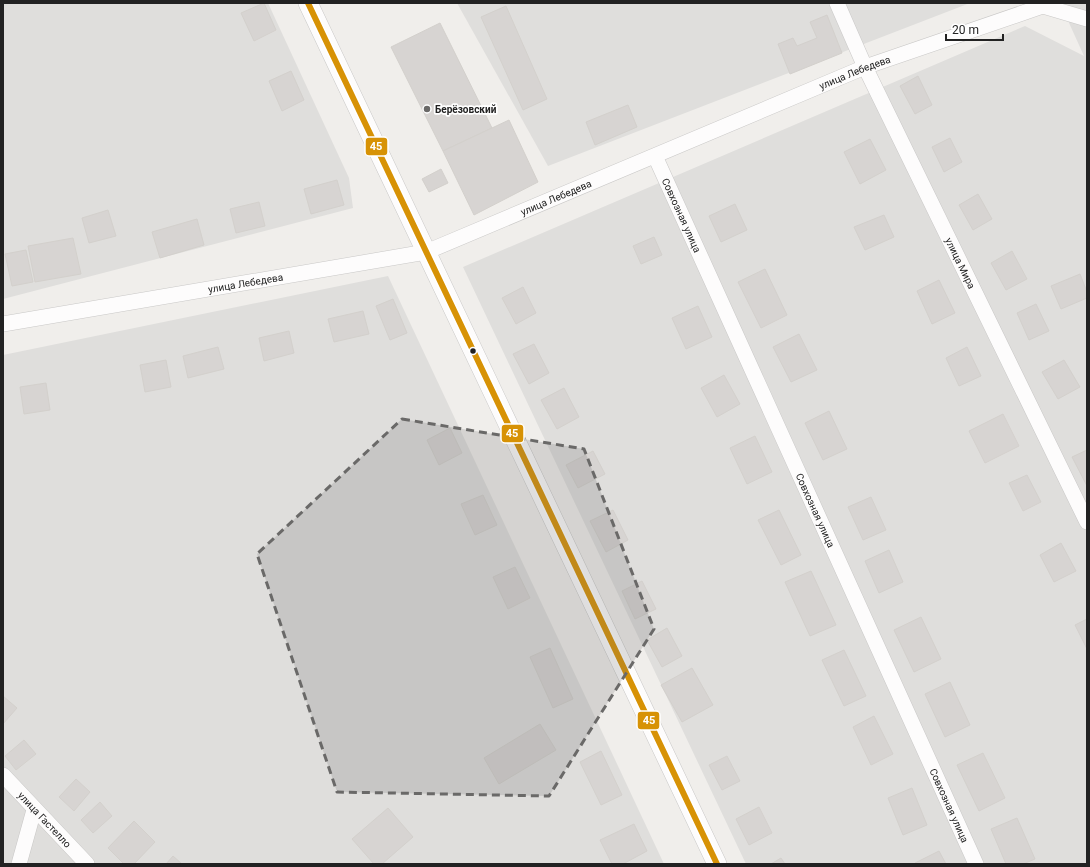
<svg xmlns="http://www.w3.org/2000/svg" width="1090" height="867" font-family="Roboto,sans-serif">
<style>
.residential{fill:#dfdedc}
.building{fill:#d7d4d2;stroke:#d3d0cc}
.lines{fill:none;stroke-linecap:round;stroke-linejoin:round}
.minor-casing{stroke:#c9c8c7;stroke-width:16}
.tertiary-casing{stroke:#c9c8c7;stroke-width:20}
.minor{stroke:#fdfcfc;stroke-width:15}
.tertiary{stroke:#fdfcfc;stroke-width:19}
.bus-1-casing{stroke:#fff;stroke-width:9}
.bus-1{stroke:#d79205;stroke-width:6}
.marked{fill:#6a6968;fill-opacity:0.2;stroke:#6a6968;stroke-width:3;stroke-dasharray:8 5;stroke-linejoin:round}
.poi-dot{fill:#6a6968;stroke:#fff;stroke-width:1.5}
.bus-dot{fill:#222;stroke:#fff;stroke-width:1.5}
.labels{text-anchor:middle;stroke-width:3.5;stroke-linejoin:round;paint-order:stroke}
.street-label{font-size:10px;fill:#222;stroke:#fff}
.poi-label{font-size:10px;font-weight:bold;fill:#222;stroke:#fff;text-anchor:start}
.line-badge{stroke:#fff;stroke-width:1.5}
.badge-label{font-size:11px;text-anchor:middle;font-weight:bold;fill:#fff}
</style>
<rect width="100%" height="100%" fill="#f0eeeb"/>
<!-- residential -->
<g class="residential">
<path d="M3,3H268L349,178L353,208L3,299Z"/>
<path d="M457,3H970L548,166Z"/>
<path d="M1060,3H1087V864H746L463,267L1025,26L1084,56Z"/>
<path d="M388,276L664,864H3V355Z"/>
</g>
<!-- building -->
<g class="building">
<path d="M264,3L276,30L254,41L241,13Z"/>
<path d="M506,6L547,99L523,110L481,17Z"/>
<path d="M827,15L842,53L790,74L778,44L793,38L797,46L817,38L810,22Z"/>
<path d="M440,23L492,128L443,151L391,47Z"/>
<path d="M291,71L304,100L282,111L269,81Z"/>
<path d="M918,76L932,105L915,114L900,86Z"/>
<path d="M628,105L637,127L595,145L586,122Z"/>
<path d="M509,120L538,182L474,215L443,151Z"/>
<path d="M950,138L962,162L944,172L932,147Z"/>
<path d="M870,139L886,170L860,184L844,152Z"/>
<path d="M441,169L448,183L429,192L422,179Z"/>
<path d="M337,180L344,205L311,214L304,189Z"/>
<path d="M978,194L992,219L973,230L959,205Z"/>
<path d="M259,202L265,226L236,233L230,209Z"/>
<path d="M735,204L747,230L721,242L709,216Z"/>
<path d="M108,210L116,236L89,243L82,218Z"/>
<path d="M884,215L894,237L865,250L854,227Z"/>
<path d="M197,219L204,245L160,258L152,232Z"/>
<path d="M654,237L662,255L641,264L633,246Z"/>
<path d="M73,238L81,274L35,282L28,246Z"/>
<path d="M26,250L33,282L12,286L5,254Z"/>
<path d="M1012,251L1027,279L1006,290L991,263Z"/>
<path d="M765,269L787,315L761,328L738,282Z"/>
<path d="M1080,274L1087,292V298L1061,309L1051,286Z"/>
<path d="M939,280L955,313L932,324L917,291Z"/>
<path d="M523,287L536,313L516,324L502,298Z"/>
<path d="M393,299L407,333L390,340L376,306Z"/>
<path d="M1036,304L1049,331L1029,340L1017,313Z"/>
<path d="M698,306L712,337L686,349L672,318Z"/>
<path d="M363,311L369,334L334,342L328,319Z"/>
<path d="M289,331L294,353L264,361L259,338Z"/>
<path d="M799,334L817,370L791,382L773,347Z"/>
<path d="M534,344L549,373L529,384L513,354Z"/>
<path d="M218,347L224,369L188,378L183,356Z"/>
<path d="M967,347L981,376L959,386L946,358Z"/>
<path d="M166,360L171,387L145,392L140,365Z"/>
<path d="M1064,360L1080,387L1058,399L1042,372Z"/>
<path d="M724,375L740,404L717,417L701,388Z"/>
<path d="M46,383L50,410L24,414L20,387Z"/>
<path d="M564,388L579,417L557,429L541,400Z"/>
<path d="M829,411L847,449L823,460L805,423Z"/>
<path d="M1003,414L1019,446L985,463L969,431Z"/>
<path d="M450,428L462,453L439,465L427,440Z"/>
<path d="M755,436L772,472L747,484L730,448Z"/>
<path d="M1087,450V486L1072,457Z"/>
<path d="M593,451L605,474L578,488L566,465Z"/>
<path d="M1027,475L1041,502L1023,511L1009,483Z"/>
<path d="M483,495L497,525L475,535L461,504Z"/>
<path d="M871,497L886,530L863,540L848,507Z"/>
<path d="M613,510L628,540L606,552L590,521Z"/>
<path d="M779,510L801,555L781,565L758,520Z"/>
<path d="M1061,543L1076,571L1054,582L1040,555Z"/>
<path d="M889,550L903,582L879,593L865,561Z"/>
<path d="M515,567L530,598L508,609L493,577Z"/>
<path d="M811,571L836,625L810,636L785,582Z"/>
<path d="M642,581L656,609L635,619L622,591Z"/>
<path d="M921,617L941,659L914,672L894,630Z"/>
<path d="M1087,619V649L1075,625Z"/>
<path d="M667,628L682,656L662,667L647,640Z"/>
<path d="M550,648L573,699L553,708L530,657Z"/>
<path d="M844,650L866,696L844,706L822,660Z"/>
<path d="M692,668L713,705L682,722L661,685Z"/>
<path d="M950,682L970,725L945,737L925,694Z"/>
<path d="M3,696L17,708L3,724Z"/>
<path d="M874,716L893,754L871,765L853,727Z"/>
<path d="M540,724L556,750L499,784L484,758Z"/>
<path d="M24,740L36,754L16,770L5,756Z"/>
<path d="M601,751L622,795L601,805L580,762Z"/>
<path d="M983,753L1005,798L979,811L957,765Z"/>
<path d="M727,756L740,781L722,790L709,765Z"/>
<path d="M76,779L90,792L74,811L59,797Z"/>
<path d="M912,788L927,825L903,835L888,798Z"/>
<path d="M100,802L112,816L93,833L81,820Z"/>
<path d="M759,807L772,833L749,845L736,819Z"/>
<path d="M388,808L413,837L382,864H374L352,839Z"/>
<path d="M1017,818L1035,859L1023,864H1006L991,829Z"/>
<path d="M134,821L155,842L134,864H124L108,848Z"/>
<path d="M634,824L647,851L623,864H612L600,840Z"/>
<path d="M939,851L946,864H915V863Z"/>
<path d="M173,856L182,864H166Z"/>
<path d="M781,858L785,864H771Z"/>
</g>
<g class="lines">
<defs>
<g id="minor">
<path id="s1" d="M837,3L865,67L1087,522"/>
<path id="s2" d="M655,156L976,864"/>
<path id="s3" d="M3,324L426,252L865,67L1043,6L1087,19"/>
<path id="s4" d="M3,775L87,864"/>
<path d="M19,864L34,810"/>
</g>
<path id="tertiary" d="M308,3L717,864"/>
</defs>
<!-- minor casing -->
<use href="#minor" class="minor-casing"/>
<!-- tertiary casing -->
<use href="#tertiary" class="tertiary-casing"/>
<!-- minor -->
<use href="#minor" class="minor"/>
<!-- tertiary -->
<use href="#tertiary" class="tertiary"/>
<defs>
<path id="bus-1" d="M308,3L717,864"/>
</defs>
<!-- bus-1 casing -->
<use href="#bus-1" class="bus-1-casing"/>
<!-- bus-1 -->
<use href="#bus-1" class="bus-1"/>
</g>
<!-- marked area -->
<path class="marked" d="M402,419L584,449L654,629L549,796L337,792L257,554Z"/>
<!-- markers -->
<circle class="poi-dot" cx="427" cy="109" r="4"/>
<circle class="bus-dot" cx="473" cy="351" r="3.5"/>
<g class="labels">
<!-- street labels -->
<g class="street-label">
<text dy="4" stroke="none"><textPath href="#s3" startOffset="894">улица Лебедева</textPath></text>
<text dy="4" stroke="none"><textPath href="#s3" startOffset="570">улица Лебедева</textPath></text>
<text dy="4" stroke="none"><textPath href="#s2" startOffset="65">Совхозная улица</textPath></text>
<text dy="4" stroke="none"><textPath href="#s1" startOffset="288">улица Мира</textPath></text>
<text dy="4" stroke="none"><textPath href="#s3" startOffset="246">улица Лебедева</textPath></text>
<text dy="4" stroke="none"><textPath href="#s2" startOffset="389">Совхозная улица</textPath></text>
<text dy="4" stroke="none"><textPath href="#s2" startOffset="713">Совхозная улица</textPath></text>
<text dy="4" stroke="none"><textPath href="#s4" startOffset="61">улица Гастелло</textPath></text>
</g>
<!-- poi labels -->
<g class="poi-label">
<text x="435" y="113">Берёзовский</text>
</g>
</g>
<g class="line-badge">
<rect x="365" y="137" width="23" height="19" rx="4" fill="#d79205"/>
<rect x="501" y="424" width="23" height="19" rx="4" fill="#d79205"/>
<rect x="637" y="711" width="23" height="19" rx="4" fill="#d79205"/>
</g>
<g class="badge-label">
<text x="376" y="150">45</text>
<text x="512" y="437">45</text>
<text x="649" y="724">45</text>
</g>
<!-- border -->
<rect width="1090" height="867" fill="none" stroke="#222222" stroke-width="8"/>
<!-- scale -->
<path d="M946 34v6h57v-6" fill="none" stroke="#222222" stroke-width="2"/>
<text x="952" y="34" font-size="12" fill="#222222" stroke="#ffffff" stroke-width="3" paint-order="stroke">20 m</text>
</svg>
